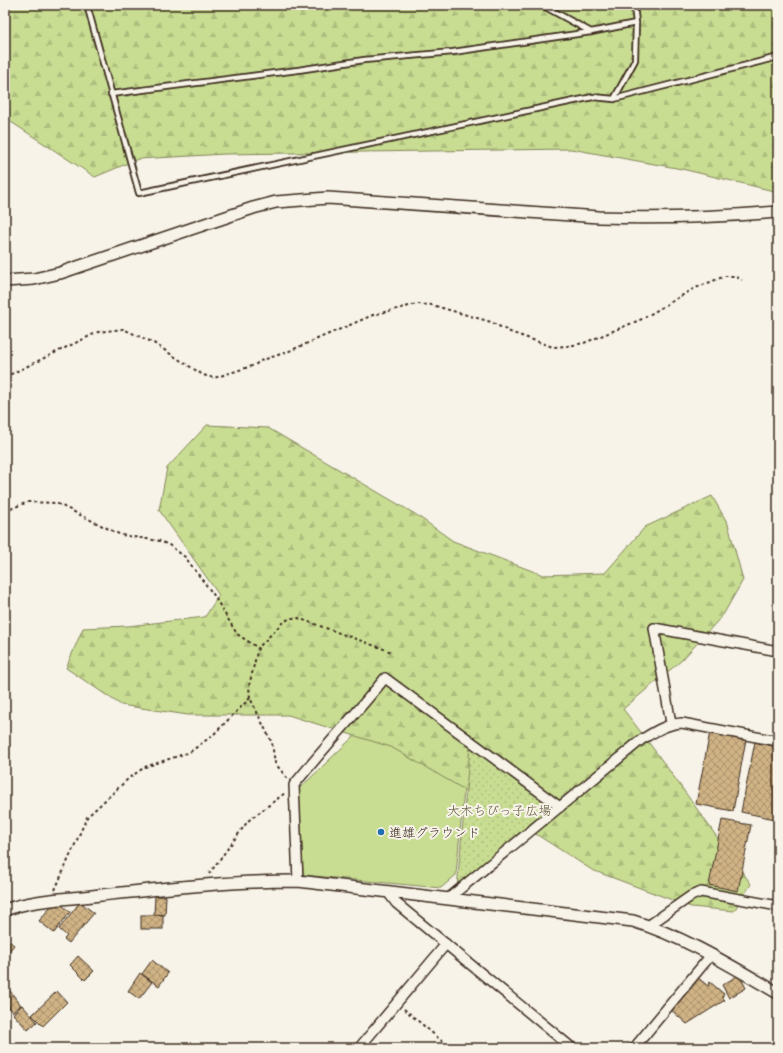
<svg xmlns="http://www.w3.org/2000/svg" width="783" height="1053" font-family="'Patrick Hand','Klee One',sans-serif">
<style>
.grass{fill:#c8dd92;stroke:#828458}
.forest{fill:url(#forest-firs);stroke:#828458}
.park{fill:url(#park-dots);stroke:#828458}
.building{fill:url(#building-cross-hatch);stroke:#3b2a1e}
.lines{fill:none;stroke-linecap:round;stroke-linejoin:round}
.service-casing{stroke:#3b2a1e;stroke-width:8}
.minor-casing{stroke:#3b2a1e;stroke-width:12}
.tertiary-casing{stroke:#3b2a1e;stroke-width:14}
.path{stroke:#3b2a1e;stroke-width:2;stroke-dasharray:3 3;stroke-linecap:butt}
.service{stroke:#f7f3e8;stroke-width:4.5}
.minor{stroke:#f7f3e8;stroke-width:9}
.tertiary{stroke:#f7f3e8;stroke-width:11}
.poi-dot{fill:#1f6fb2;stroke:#f7f3e8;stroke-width:1.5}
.labels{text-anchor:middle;stroke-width:4;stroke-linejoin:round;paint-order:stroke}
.park-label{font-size:13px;fill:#5e573b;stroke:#f7f3e8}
.poi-label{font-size:13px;fill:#3b2a1e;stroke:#f7f3e8;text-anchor:start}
</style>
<defs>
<pattern id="forest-firs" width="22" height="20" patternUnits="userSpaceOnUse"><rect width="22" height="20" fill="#c8dd92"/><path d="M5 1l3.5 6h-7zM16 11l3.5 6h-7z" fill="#adbe7d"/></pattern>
<pattern id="park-dots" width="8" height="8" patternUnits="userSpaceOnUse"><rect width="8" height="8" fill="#c8dd92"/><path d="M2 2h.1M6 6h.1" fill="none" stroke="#adbe7d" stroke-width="1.8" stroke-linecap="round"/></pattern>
<pattern id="building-cross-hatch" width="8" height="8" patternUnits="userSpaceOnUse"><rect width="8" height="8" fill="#d0b385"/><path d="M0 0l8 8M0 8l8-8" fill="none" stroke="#aa926c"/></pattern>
</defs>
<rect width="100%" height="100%" fill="#f7f3e8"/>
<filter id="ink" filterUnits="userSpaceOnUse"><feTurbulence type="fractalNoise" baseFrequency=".025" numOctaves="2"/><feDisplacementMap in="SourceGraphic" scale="8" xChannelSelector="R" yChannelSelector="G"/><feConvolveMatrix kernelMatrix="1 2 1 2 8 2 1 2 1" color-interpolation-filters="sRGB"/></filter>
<g filter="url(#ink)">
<!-- grass -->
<path class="grass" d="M376,715L468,747L456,875L441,888L303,875L299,789Z"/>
<!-- forest -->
<g class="forest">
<path d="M5,5H778V192L682,169L571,149L225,154L138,159L95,177L5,118Z"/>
<path d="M207,425L268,428L415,514L453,541L543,575L605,573L645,527L712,496L728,524L743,580L723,615L682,660L623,709C668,766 708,826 751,884L734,911L691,907L592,870L489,804L391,747L288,715H188L121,705L66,668L83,628L128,626L205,617L219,595L159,510L167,468Z"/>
</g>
<!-- park -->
<path class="park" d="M470,746L555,809L457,888Z"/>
<!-- building -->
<g class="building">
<path d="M710,732L746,739L733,811L696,804Z"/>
<path d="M755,742L778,747V805L775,819L741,812Z"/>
<path d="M722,820L751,825L738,891L709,885Z"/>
<path d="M155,896H166L165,915L154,914Z"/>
<path d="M56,900L70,912L54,933L39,921Z"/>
<path d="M80,902L94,913L69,943L64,939L67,936L59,929Z"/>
<rect x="141" y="915" width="22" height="14"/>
<path d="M5,938L14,945L5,956Z"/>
<path d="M78,956L94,971L85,980L70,965Z"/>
<path d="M152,960L168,973L159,986L142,974Z"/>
<path d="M140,973L152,982L139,999L128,991Z"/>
<path d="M739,975L746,988L729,998L722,985Z"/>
<path d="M697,977L708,986L710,982L724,994L722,997L725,1000L687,1024L670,1009Z"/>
<path d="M6,986L21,1005L13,1012L5,1002Z"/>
<path d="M57,991L67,1002L43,1026L32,1015Z"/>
<path d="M22,1005L37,1022L28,1030L13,1014Z"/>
</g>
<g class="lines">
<defs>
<g id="service">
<path d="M87,5L139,193L593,97L614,99L778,57"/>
<path d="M542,5L591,32"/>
<path d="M111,94L298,70L364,60L453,52L591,32L636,23"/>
<path d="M614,99L635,60L636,23L634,5"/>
</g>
<g id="minor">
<path d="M671,723L654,628L778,651"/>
<path d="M298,881L294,785C323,749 355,715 385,678L560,807"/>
<path d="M387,891L396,903L572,1048"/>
<path d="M449,898L641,740C654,732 666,724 682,723L778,741"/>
<path d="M648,926L691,896L701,892L778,906"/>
<path d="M359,1048L446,944"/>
<path d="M634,1048L711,955"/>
</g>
<g id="tertiary">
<path d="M5,281L34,279L60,273L253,208L276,202L328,198L599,217C659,219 718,217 778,212"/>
<path d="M5,910C34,899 70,899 101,895C167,888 231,881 298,881L633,921C685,937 731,966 778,993"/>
</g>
</defs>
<!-- service casing -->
<use href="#service" class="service-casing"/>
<!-- minor casing -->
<use href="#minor" class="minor-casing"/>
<!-- tertiary casing -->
<use href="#tertiary" class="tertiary-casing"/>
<!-- path -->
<g class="path">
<path d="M5,377L98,332L123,329L152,342L203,375L214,378L255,365L260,361L287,352L373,315L417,304L432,305L491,322L510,332L553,347L568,346L584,343L642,319L693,289L725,276H734L742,280"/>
<path d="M5,511L28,502L56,503L121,535L160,541L169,545L185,557L213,594L237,634L258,648"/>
<path d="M287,778L275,763L272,743L250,698L249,686L258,648L283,622L291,618H298L392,652"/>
<path d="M209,874L248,821L285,793"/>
<path d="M55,890L87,817L129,778L145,767L190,752L213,735L250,698"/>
<path d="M404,1009L450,1048"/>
</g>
<!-- service -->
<use href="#service" class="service"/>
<!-- minor -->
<use href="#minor" class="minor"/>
<!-- tertiary -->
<use href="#tertiary" class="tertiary"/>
</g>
</g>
<!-- markers -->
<circle class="poi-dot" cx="381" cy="832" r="4"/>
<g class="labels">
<!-- park labels -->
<g class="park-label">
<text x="499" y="815">大木ちびっ子広場</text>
</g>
<!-- poi labels -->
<g class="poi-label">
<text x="389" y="837">進雄グラウンド</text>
</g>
</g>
<!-- margin -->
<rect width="783" height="1053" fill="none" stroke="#f7f3e8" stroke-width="20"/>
<rect x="10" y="10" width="763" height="1033" fill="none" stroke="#3b2a1e" stroke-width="1.5" filter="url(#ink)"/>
</svg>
